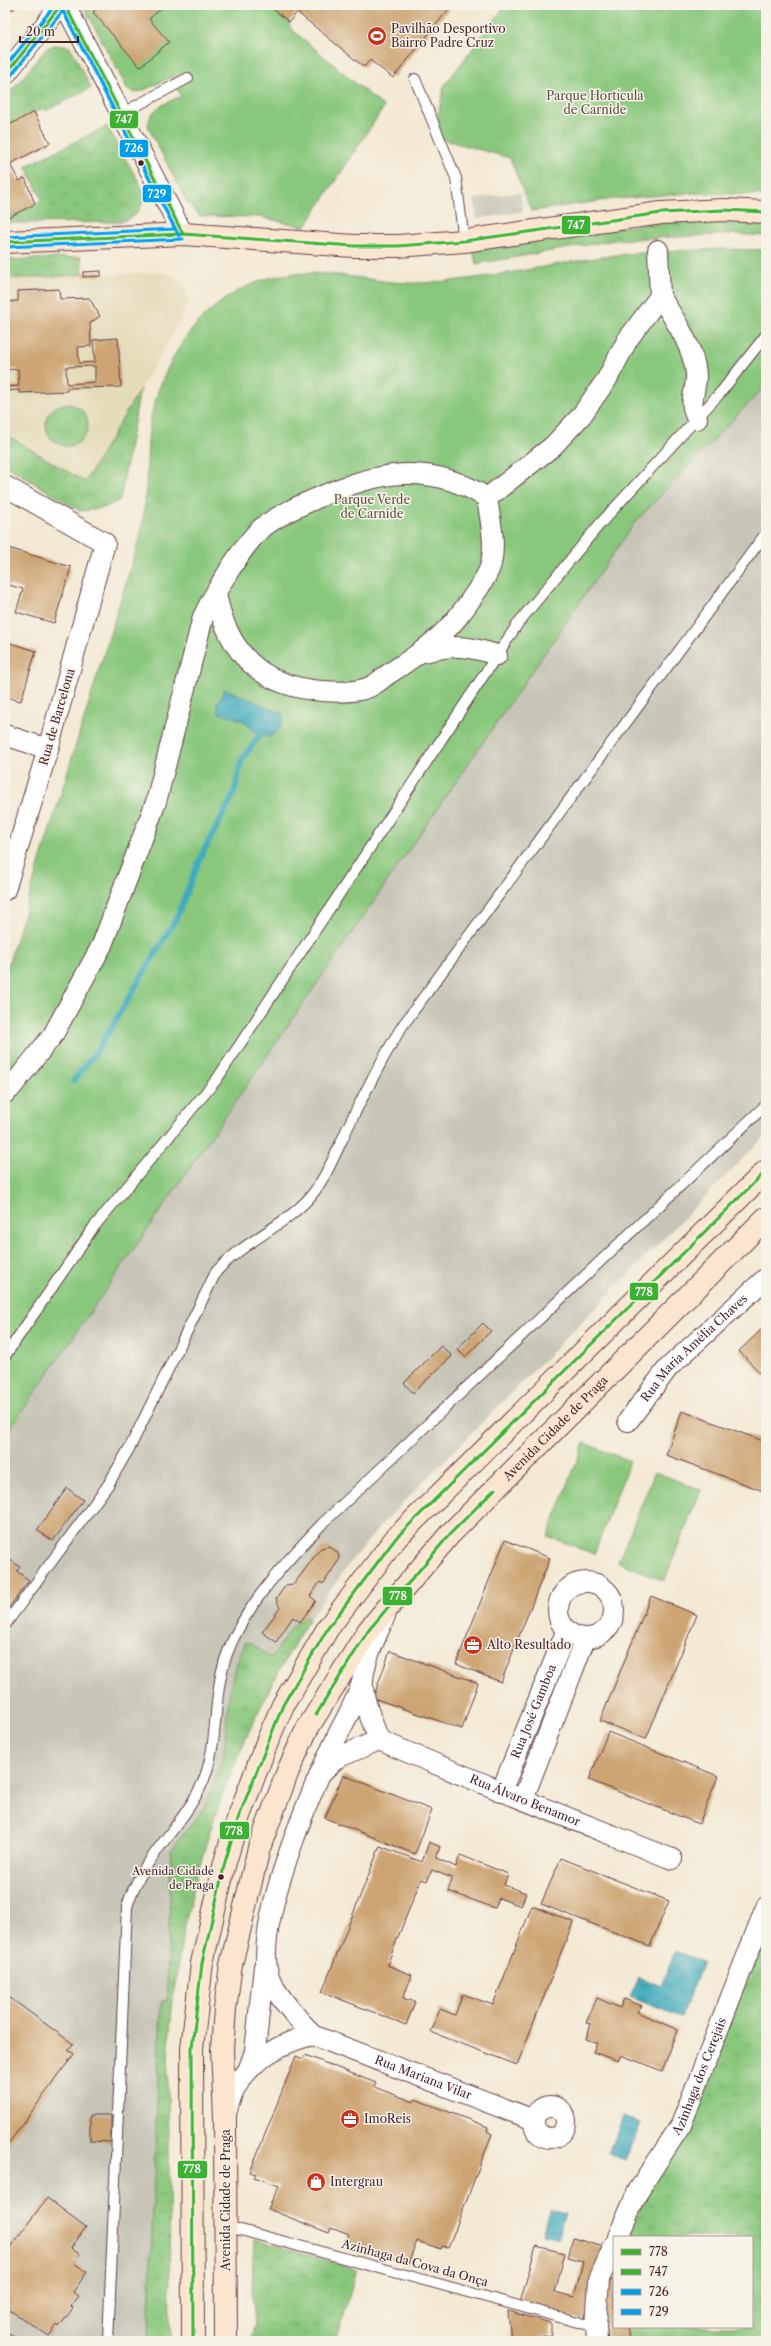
<svg xmlns="http://www.w3.org/2000/svg" width="771" height="2346" font-family="'Libre Caslon Text',serif">
<style>
.built{fill:#e4dbba}
.industrial{fill:#c6c5b8}
.grass{fill:url(#grass-tufts);stroke:#6a7354}
.green{fill:#89c77d;stroke:#6a7354}
.water{fill:url(#water-ripples);stroke:#446574}
.lines{fill:none;stroke-linecap:round;stroke-linejoin:round}
.stream{stroke:#3fabbd;stroke-width:6}
.building{fill:#cda575;fill-rule:evenodd}
.lane-casing{stroke:#633d44;stroke-width:12}
.street-casing{stroke:#633d44;stroke-width:22}
.secondary-casing{stroke:#633d44;stroke-width:24}
.lane{stroke:#fff;stroke-width:10}
.street{stroke:#fff;stroke-width:20}
.secondary{stroke:#fce5cf;stroke-width:22}
.bus-1-casing{stroke:#f7f3e8;stroke-width:6}
.bus-2-casing{stroke:#f7f3e8;stroke-width:6}
.bus-3-casing{stroke:#f7f3e8;stroke-width:6}
.bus-4-casing{stroke:#f7f3e8;stroke-width:6}
.bus-1{stroke:#3db132;stroke-width:3}
.bus-2{stroke:#3db132;stroke-width:3}
.bus-3{stroke:#009fee;stroke-width:3}
.bus-4{stroke:#009fee;stroke-width:3}
.bus-dot{fill:#4a1f2b;stroke:#f7f3e8;stroke-width:1.5}
.labels{text-anchor:middle;stroke-width:3;stroke-linejoin:round;paint-order:stroke}
.bus-label{font-size:11px;fill:#4a1f2b;stroke:#f7f3e8;text-anchor:end}
.poi-label{font-size:12px;fill:#4a1f2b;stroke:#f7f3e8;text-anchor:start}
.park-label{font-size:12px;fill:#5d5144;stroke:#f7f3e8}
.street-label{font-size:12px;fill:#4a1f2b;stroke:#f7f3e8}
.line-badge{stroke:#f7f3e8;stroke-width:1.5}
.badge-label{font-size:11px;text-anchor:middle;font-weight:bold;fill:#fff}
</style>
<defs>
<pattern id="grass-tufts" width="24" height="20" patternUnits="userSpaceOnUse"><rect width="24" height="20" fill="#89c77d"/><path d="M3 7l-1-3M5 7V3M7 7l1-3M15 17l-1-3M17 17v-4M19 17l1-3" fill="none" stroke="#78aa6c"/></pattern>
<pattern id="water-ripples" width="26" height="14" patternUnits="userSpaceOnUse"><rect width="26" height="14" fill="#3fabbd"/><path d="M2 4q2-2 4 0t4 0M15 11q2-2 4 0t4 0" fill="none" stroke="#378b9a"/></pattern>
</defs>
<rect width="100%" height="100%" fill="#f7f3e8"/>
<filter id="ink" filterUnits="userSpaceOnUse"><feTurbulence type="fractalNoise" baseFrequency=".025" numOctaves="2"/><feDisplacementMap in="SourceGraphic" scale="8" xChannelSelector="R" yChannelSelector="G"/><feConvolveMatrix kernelMatrix="1 2 1 2 8 2 1 2 1" color-interpolation-filters="sRGB"/></filter>
<filter id="wash" filterUnits="userSpaceOnUse"><feTurbulence type="fractalNoise" baseFrequency=".012" numOctaves="4" result="noise"/><feDisplacementMap in="SourceGraphic" scale="16" xChannelSelector="R" yChannelSelector="G"/><feGaussianBlur stdDeviation="0.9" result="paint"/><feColorMatrix in="noise" values="0 0 0 0 0 0 0 0 0 0 0 0 0 0 0 0 0 1.4 0 .05"/><feComposite in="paint" operator="in"/></filter>
<g filter="url(#wash)">
<rect width="100%" height="100%" fill="#f3e9d4"/>
<!-- built -->
<path class="built" d="M164,272L172,275L184,284L188,303L168,342L85,482L5,434V279Z"/>
<!-- industrial -->
<g class="industrial">
<path d="M520,192L523,211L477,219L474,199Z"/>
<path d="M766,385V1135L384,1522L355,1556L309,1619L264,1696L222,1791L205,1842L182,1937L175,1988L168,2045L170,2341H5V1436L635,522Z"/>
</g>
<!-- grass -->
<g class="grass">
<path d="M54,45L67,46L71,48L91,88L45,111L43,108L5,127V99L47,48Z"/>
<path d="M107,126L144,191C144,208 136,218 120,222L5,223V219L42,200L26,166Z"/>
<path d="M724,220L766,222V236L732,234L615,240L476,264L473,249L653,223Z"/>
<path d="M81,257L83,272L81,275L5,279V260Z"/>
<path d="M140,389L120,500L103,508L80,511L5,465V434L85,482Z"/>
<path d="M305,1616L309,1619C229,1750 179,1890 169,2044C166,2076 169,2109 169,2142C169,2208 170,2275 170,2341H148L159,2045L162,2001H167L171,1850L205,1806L216,1777L224,1755L228,1700L234,1671L245,1643L249,1642L271,1658L297,1620L300,1622Z"/>
<path d="M766,1930V2341H608L601,2282L614,2252V2327H752V2237H620Z"/>
<path d="M254,2239L357,2270L336,2341H250L255,2324L252,2291Z"/>
</g>
<!-- green -->
<g class="green">
<path d="M83,5H268L289,22L290,28L384,107L305,227L260,217L200,216L187,202L148,127C149,108 165,104 181,96L171,77L144,90L134,93L127,88Z"/>
<path d="M506,5H766V195L692,193L613,199L531,211L510,158L434,137L444,86Z"/>
<path d="M722,249L766,250V385L635,522L5,1436V975L140,537C147,504 146,474 148,441C150,405 164,370 184,340C205,310 237,286 273,277C324,265 372,285 423,283C484,280 542,266 602,257C642,251 682,251 722,249Z"/>
<circle cx="67" cy="425" r="21"/>
<path d="M584,1443L630,1461L594,1554L548,1536Z"/>
<path d="M655,1472L701,1490L664,1581L618,1562Z"/>
</g>
<!-- water -->
<g class="water">
<path d="M225,689L283,714C284,723 278,734 269,737L254,731L242,720L219,713L217,704Z"/>
<path d="M675,1951L703,1962L681,2017L630,1997L638,1977L661,1986Z"/>
<path d="M623,2116L641,2123L625,2160L609,2154Z"/>
<path d="M550,2210L565,2214L557,2238L543,2234Z"/>
</g>
<g class="lines">
<!-- stream -->
<path class="stream" d="M73,1081L99,1048L176,919L201,856L234,794L242,759L265,729"/>
</g>
<g id="blocks">
<!-- building -->
<g class="building">
<path d="M7,5H16L13,10Z"/>
<path d="M101,5H165L149,19L169,42L140,67L93,12Z"/>
<path d="M268,5H303L289,22Z"/>
<path d="M305,5H452L393,78L370,60L364,67L298,13Z"/>
<path d="M34,112L50,143L10,164L19,181L25,178L35,204L5,219V127Z"/>
<path d="M101,271V276L83,277V272Z"/>
<path d="M59,289L60,299L89,298L100,316L90,323L91,346L78,347L79,363L95,362L93,340L118,338L121,387L67,388V391L19,393V390L5,391V387L19,386L18,369L5,370V302L18,301V291ZM95,366V382L67,384L66,367Z"/>
<path d="M5,547L71,567L54,623L16,612L23,589L5,584Z"/>
<path d="M10,643L36,651L21,701L5,697V659Z"/>
<path d="M483,1323L491,1331L465,1357L457,1349Z"/>
<path d="M766,1325V1379L739,1351Z"/>
<path d="M441,1346L452,1356L413,1393L404,1383Z"/>
<path d="M682,1411L766,1442V1492L666,1455Z"/>
<path d="M67,1488L83,1500L53,1541L37,1530Z"/>
<path d="M505,1540L550,1558L501,1682L456,1664Z"/>
<path d="M329,1546L338,1553L339,1560L323,1584L320,1582L310,1596L316,1601L300,1622L293,1617L276,1642L262,1632L280,1608L276,1599L286,1585L294,1584L321,1548Z"/>
<path d="M5,1556L20,1567L17,1571L29,1580L5,1613Z"/>
<path d="M651,1596L697,1615L646,1739L600,1721Z"/>
<path d="M390,1651L478,1683L462,1729L373,1698Z"/>
<path d="M608,1732L718,1776L699,1824L589,1780Z"/>
<path d="M343,1775L432,1810L415,1854L325,1818Z"/>
<path d="M429,1842L440,1847L436,1858L456,1867L460,1855L508,1874L504,1885L526,1893L521,1906L499,1898L495,1908L448,1891L452,1878L432,1870L427,1881L421,1879L387,1965L412,1975L403,1998L415,2002L406,2025L322,1992L380,1846L422,1862Z"/>
<path d="M561,1858L669,1901L650,1946L541,1904Z"/>
<path d="M532,1906L573,1922L517,2065L431,2032L440,2009L455,2015L463,1994L493,2005Z"/>
<path d="M5,1994L73,2044L68,2050L74,2054L5,2148Z"/>
<path d="M597,1998L620,2008L624,1999L642,2006L637,2012L678,2030L662,2071L621,2055L618,2061L593,2052L597,2043L586,2039L591,2024L586,2023Z"/>
<path d="M305,2055L376,2083L374,2087L409,2100L414,2102L415,2099L488,2127L487,2131L492,2134L448,2248L442,2246L441,2249L417,2241L408,2264L346,2240L349,2235L331,2228L329,2233L268,2209L279,2186L254,2177L256,2174L250,2172L296,2056L303,2059Z"/>
<path d="M90,2115H111V2142L90,2141Z"/>
<path d="M47,2198L86,2227L71,2248L80,2255L74,2263L87,2272L73,2292L79,2296L71,2306L73,2308L59,2327L57,2325L49,2336L8,2309L9,2307L5,2304V2268L7,2265L5,2254Z"/>
<path d="M573,2238L604,2247L584,2321L520,2303L536,2246L565,2253L555,2292L574,2297L583,2262L568,2258Z"/>
<path d="M614,2280V2327H627L629,2339L608,2341L601,2282Z"/>
<path d="M508,2311L551,2323V2335L511,2341Z"/>
<path d="M5,2330L20,2341H5Z"/>
</g>
</g>
</g>
<g filter="url(#ink)">
<use href="#blocks" fill-opacity="0" stroke="#633d44" stroke-width="1"/>
<g class="lines">
<defs>
<g id="lane">
<path d="M415,79L456,178L464,241"/>
<path d="M121,114L188,78"/>
<path d="M5,1356L93,1228L217,1079L519,622L599,525L721,392L766,335"/>
<path d="M5,1625L108,1485L131,1445L216,1272C242,1242 284,1227 311,1196C327,1176 337,1150 348,1127C365,1092 382,1058 403,1025L766,533"/>
<path d="M226,2226L596,2327"/>
<path d="M108,2341L127,1907C140,1859 182,1828 202,1784C218,1748 213,1708 222,1671C234,1617 285,1562 323,1523L766,1105"/>
</g>
<g id="street">
<path d="M65,5L183,234"/>
<path d="M5,75L61,5"/>
<path d="M658,250L660,296"/>
<path d="M5,486L105,543L48,749L5,890"/>
<path d="M487,498L553,446L581,416L607,379L628,339L660,296C673,317 694,347 696,374C697,393 687,399 697,419"/>
<path d="M425,652C453,644 469,646 497,655"/>
<path d="M5,735L48,749"/>
<path d="M5,1093L10,1089L53,1035L102,945L156,802L203,617C213,595 244,543 262,528C277,516 296,507 315,499C374,472 429,460 487,498C490,519 496,542 491,564C488,577 466,607 457,618C437,642 413,658 387,675C381,679 374,686 367,688C354,693 335,692 322,691C260,686 228,653 216,594"/>
<path id="s1" d="M628,1421L668,1368L766,1278"/>
<circle cx="586" cy="1610" r="28"/>
<path id="s2" d="M379,1740C476,1782 574,1820 672,1859"/>
<path d="M323,1771L337,1758L379,1740C373,1724 365,1706 363,1689C361,1664 377,1636 386,1613"/>
<path id="s3" d="M501,1792L566,1632"/>
<path d="M523,1799L585,1639"/>
<path id="s4" d="M312,2035L534,2120"/>
<path d="M249,2068L255,2051L264,1966"/>
<circle cx="550" cy="2122" r="16"/>
<path d="M226,2115C234,2071 271,2045 312,2035C300,2020 276,1996 270,1979C250,1931 313,1787 336,1739C345,1719 358,1700 363,1678"/>
<path id="s5" d="M618,2237L638,2191L681,2125L766,1907"/>
<path d="M597,2341L596,2327L599,2279L614,2246"/>
</g>
<g id="secondary">
<path d="M5,242L183,234L354,246H398L464,241L661,213L724,210L766,212"/>
<path d="M193,2341L192,2048L202,1963L225,1862L239,1816L269,1737L283,1705L328,1628L396,1538L766,1171"/>
<path id="s6" d="M226,2341L225,2119L222,2049L225,2009L231,1965L259,1848L288,1771L307,1729L368,1631L450,1534L766,1218"/>
</g>
</defs>
<!-- lane casing -->
<use href="#lane" class="lane-casing"/>
<!-- street casing -->
<use href="#street" class="street-casing"/>
<!-- secondary casing -->
<use href="#secondary" class="secondary-casing"/>
<!-- lane -->
<use href="#lane" class="lane"/>
<!-- street -->
<use href="#street" class="street"/>
<!-- secondary -->
<use href="#secondary" class="secondary"/>
<defs>
<g id="bus-1">
<path d="M316,1715L368,1631L450,1534L495,1489"/>
<path d="M193,2341L192,2048L202,1963L225,1862L239,1816L283,1705L328,1628L396,1538L766,1171"/>
</g>
<g id="bus-2">
<path d="M65,5L183,234"/>
<path d="M5,75L61,5"/>
<path d="M5,242L183,234L354,246H398L464,241L661,213L724,210L766,212"/>
</g>
<g id="bus-3">
<path d="M61,7L179,236"/>
<path d="M9,78L65,8"/>
<path d="M5,247L183,239"/>
</g>
<g id="bus-4">
<path d="M5,67L55,5"/>
<path d="M5,237L175,229L61,7"/>
</g>
</defs>
<!-- bus-1 casing -->
<use href="#bus-1" class="bus-1-casing"/>
<!-- bus-2 casing -->
<use href="#bus-2" class="bus-2-casing"/>
<!-- bus-3 casing -->
<use href="#bus-3" class="bus-3-casing"/>
<!-- bus-4 casing -->
<use href="#bus-4" class="bus-4-casing"/>
<!-- bus-1 -->
<use href="#bus-1" class="bus-1"/>
<!-- bus-2 -->
<use href="#bus-2" class="bus-2"/>
<!-- bus-3 -->
<use href="#bus-3" class="bus-3"/>
<!-- bus-4 -->
<use href="#bus-4" class="bus-4"/>
</g>
</g>
<!-- icons -->
<defs>
<symbol id="stadium-disc" viewBox="-11 -11 22 22"><circle r="9.5" fill="#c8321e" stroke="#f7f3e8"/><path d="M0-5a6.5 5 0 1 0 0 10a6.5 5 0 1 0 0-10ZM-3.5-1.8h7v3.6h-7Z" fill="#fff"/></symbol>
<symbol id="office-disc" viewBox="-11 -11 22 22"><circle r="9.5" fill="#c8321e" stroke="#f7f3e8"/><path d="M-6-3h4V-5.5h4V-3h4V5H-6ZM-1-4.5V-3h2v-1.5ZM-6 0V1H6V0Z" fill="#fff"/></symbol>
<symbol id="shop-disc" viewBox="-11 -11 22 22"><circle r="9.5" fill="#c8321e" stroke="#f7f3e8"/><path d="M-5-2.5h2.3a2.7 3.5 0 0 1 5.4 0H5L5.5 6h-11ZM-1.5-2.5h3a1.5 2.3 0 0 0-3 0Z" fill="#fff"/></symbol>
</defs>
<g fill-rule="evenodd">
<use href="#stadium-disc" x="366" y="25" width="22" height="22"/>
<use href="#office-disc" x="462" y="1634" width="22" height="22"/>
<use href="#office-disc" x="339" y="2108" width="22" height="22"/>
<use href="#shop-disc" x="305" y="2171" width="22" height="22"/>
</g>
<!-- markers -->
<g class="bus-dot">
<circle cx="141" cy="163" r="3.5"/>
<circle cx="221" cy="1877" r="3.5"/>
</g>
<g class="labels">
<!-- bus labels -->
<g class="bus-label">
<text x="214" y="1875">Avenida Cidade<tspan x="214" dy="14">de Praga</tspan></text>
</g>
<!-- poi labels -->
<g class="poi-label">
<text x="391" y="33">Pavilhão Desportivo<tspan x="391" dy="14">Bairro Padre Cruz</tspan></text>
<text x="487" y="1649">Alto Resultado</text>
<text x="364" y="2123">ImoReis</text>
<text x="330" y="2186">Intergrau</text>
</g>
<!-- park labels -->
<g class="park-label">
<text x="595" y="100">Parque Hortícula<tspan x="595" dy="14">de Carnide</tspan></text>
<text x="372" y="504">Parque Verde<tspan x="372" dy="14">de Carnide</tspan></text>
</g>
<!-- street labels -->
<g class="street-label">
<text transform="translate(57 717) rotate(-74)" y="4">Rua de Barcelona</text>
<text dy="4" stroke="none"><textPath href="#s1" startOffset="99">Rua Maria Amélia Chaves</textPath></text>
<text dy="4" stroke="none"><textPath href="#s6" startOffset="1017">Avenida Cidade de Praga</textPath></text>
<text dy="4" stroke="none"><textPath href="#s3" startOffset="87">Rua José Gamboa</textPath></text>
<text dy="4" stroke="none"><textPath href="#s2" startOffset="158">Rua Álvaro Benamor</textPath></text>
<text dy="4" stroke="none"><textPath href="#s5" startOffset="181">Azinhaga dos Cerejais</textPath></text>
<text dy="4" stroke="none"><textPath href="#s4" startOffset="119">Rua Mariana Vilar</textPath></text>
<text transform="translate(226 2200) rotate(-90)" y="4">Avenida Cidade de Praga</text>
<text transform="translate(415 2263) rotate(15)" y="4">Azinhaga da Cova da Onça</text>
</g>
</g>
<g class="line-badge">
<rect x="109" y="110" width="30" height="19" rx="4" fill="#3db132"/>
<rect x="119" y="139" width="30" height="19" rx="4" fill="#009fee"/>
<rect x="142" y="184" width="30" height="19" rx="4" fill="#009fee"/>
<rect x="561" y="215" width="30" height="20" rx="4" fill="#3db132"/>
<rect x="629" y="1282" width="30" height="19" rx="4" fill="#3db132"/>
<rect x="382" y="1586" width="31" height="20" rx="4" fill="#3db132"/>
<rect x="219" y="1821" width="31" height="19" rx="4" fill="#3db132"/>
<rect x="177" y="2160" width="31" height="19" rx="4" fill="#3db132"/>
</g>
<g class="badge-label">
<text x="124" y="123">747</text>
<text x="134" y="152">726</text>
<text x="157" y="198">729</text>
<text x="576" y="229">747</text>
<text x="644" y="1296">778</text>
<text x="398" y="1600">778</text>
<text x="234" y="1835">778</text>
<text x="192" y="2173">778</text>
</g>
<!-- margin -->
<rect width="771" height="2346" fill="none" stroke="#f7f3e8" stroke-width="20"/>
<!-- legend -->
<rect x="613" y="2236" width="140" height="92" fill="#f7f3e8" stroke="#b29e9c"/>
<rect x="621" y="2249" width="20" height="6" fill="#3db132" stroke="#b29e9c"/>
<text x="649" y="2256" font-size="12" fill="#4a1f2b">778</text>
<rect x="621" y="2269" width="20" height="6" fill="#3db132" stroke="#b29e9c"/>
<text x="649" y="2276" font-size="12" fill="#4a1f2b">747</text>
<rect x="621" y="2289" width="20" height="6" fill="#009fee" stroke="#b29e9c"/>
<text x="649" y="2296" font-size="12" fill="#4a1f2b">726</text>
<rect x="621" y="2309" width="20" height="6" fill="#009fee" stroke="#b29e9c"/>
<text x="649" y="2316" font-size="12" fill="#4a1f2b">729</text>
<!-- scale -->
<path d="M20 36v6h58v-6" fill="none" stroke="#4a1f2b" stroke-width="2"/>
<text x="26" y="36" font-size="12" fill="#4a1f2b" stroke="#f7f3e8" stroke-width="3" paint-order="stroke">20 m</text>
</svg>
